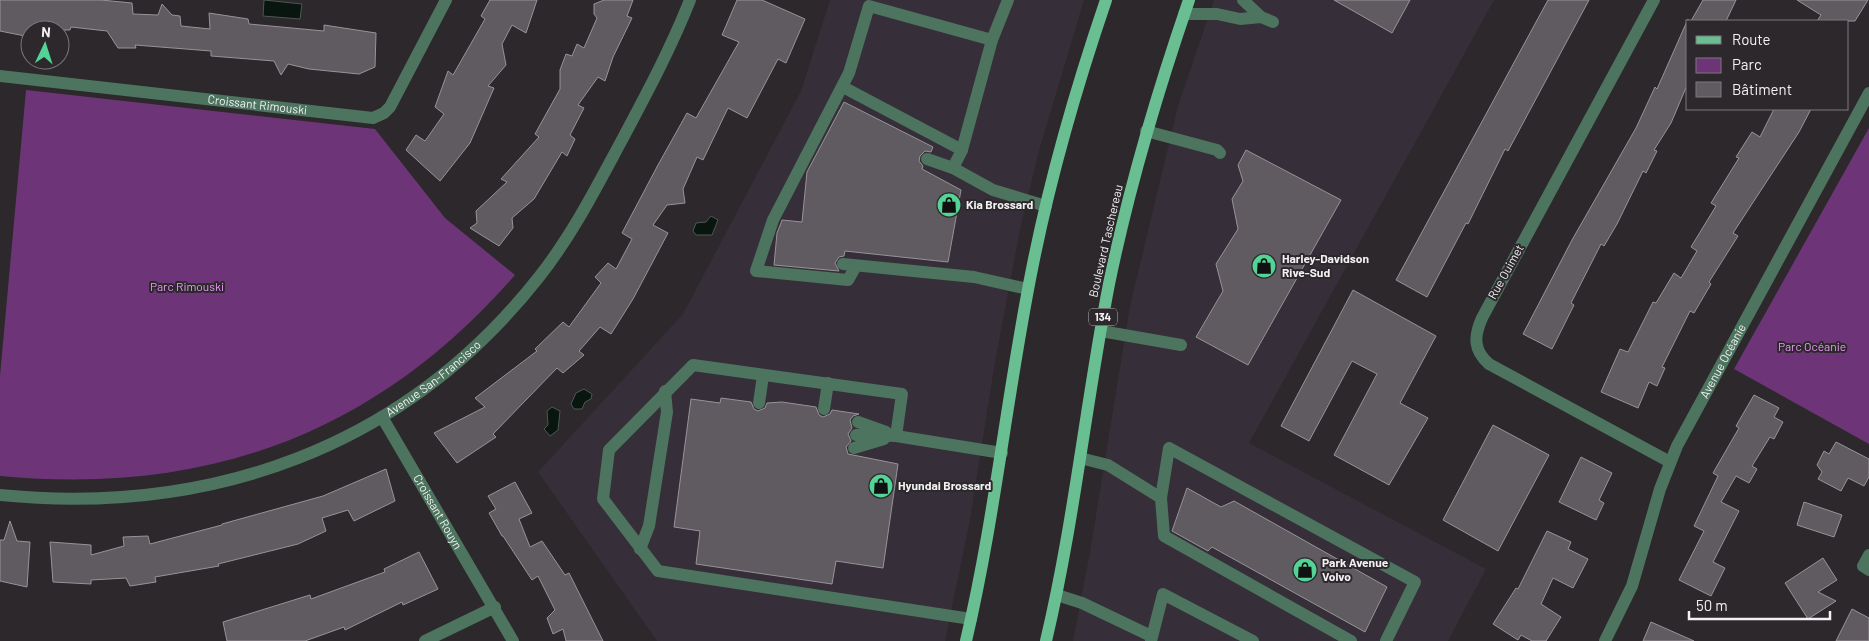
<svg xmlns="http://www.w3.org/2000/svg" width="1869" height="641" font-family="Barlow,sans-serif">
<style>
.built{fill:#362e38}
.green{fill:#6d3577}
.water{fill:#08160f;stroke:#4e5854}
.building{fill:#605b61;stroke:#989399}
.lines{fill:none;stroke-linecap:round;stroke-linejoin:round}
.minor{stroke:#4d745e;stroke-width:12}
.major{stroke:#69bf92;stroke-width:12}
.labels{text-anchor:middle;stroke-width:4;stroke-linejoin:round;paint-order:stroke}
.shield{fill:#2c282c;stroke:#b7b5b8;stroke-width:1}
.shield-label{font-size:11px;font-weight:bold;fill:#f3f1f4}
.street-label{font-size:12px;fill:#f3f1f4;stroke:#2c282c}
.poi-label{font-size:12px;font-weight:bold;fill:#f3f1f4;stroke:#2c282c;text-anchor:start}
.park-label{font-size:12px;fill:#ed9bfb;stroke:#2c282c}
</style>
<rect width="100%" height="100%" fill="#2c282c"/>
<!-- built -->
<g class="built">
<path d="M830,0H1084L1039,151L1021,225L995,362L970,520L945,641H657L538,472L683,314L801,91Z"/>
<path d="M1214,0H1494L1249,443L1486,569L1448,641H1073L1090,552L1130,306L1178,106Z"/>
</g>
<!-- green -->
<g class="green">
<path d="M26,90L375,129L445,218L515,275C377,433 208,496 0,476V376Z"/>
<path d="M1869,128V444L1734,369Z"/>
</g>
<!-- water -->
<g class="water">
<path d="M264,0L302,4L300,19L263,16Z"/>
<path d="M711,216L718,220L712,235H696L693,231L696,223L706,222Z"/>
<path d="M584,389L592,394L591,399L585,402L582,409H574L571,404L576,393Z"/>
<path d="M552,407L560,411L558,430L550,436L544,429L548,425L547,411Z"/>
</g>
<!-- building -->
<g class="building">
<path d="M0,0H101L132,3L133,14L158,15L162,4L172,15L180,16L181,26L210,29L209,13L248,19L249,24L324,31V25L376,33L375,67L359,74L309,69L288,64L281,75L274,61L211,56V51L135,45L136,48H118L107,31L71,27L70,30H30V37L0,31Z"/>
<path d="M490,0H537L526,33L512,25L502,44L506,65L488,86L494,88L470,143L440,181L406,150L416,135L425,141L444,114L435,107L448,71L453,75L485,19L481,16Z"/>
<path d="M604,0H633L627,16L632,18L613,57L605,81L598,77L578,105L584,108L570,135L575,139L567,156L562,152L534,199L512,218L513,228L499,246L470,228L477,223L476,211L507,182L501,179L539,137L535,134L560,89V70L566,54L572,56L577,44L584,48L597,18L594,14V4Z"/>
<path d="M737,0H762L805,19L786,63L778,59L747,118L728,108L703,160L697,157L683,189L685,203L667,205L653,225L668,233L633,299L611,334L600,327L579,351L584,355L563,373L557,368L493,434L496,437L457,463L434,433L485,407L475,398L537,351L535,349L563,322L569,327L601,283L595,277L608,263L616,269L632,239L622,233L658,165L687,113L696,118L739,42L722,35Z"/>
<path d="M1334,0H1410L1392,33Z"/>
<path d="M1548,0H1589L1508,151L1505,149L1468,224L1466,223L1427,297L1396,280Z"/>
<path d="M1703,0H1736L1726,21H1691Z"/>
<path d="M1797,0H1868L1855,21H1817L1821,15Z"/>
<path d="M1688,19V83L1671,123L1654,150L1657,151L1646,173L1643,171L1617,224L1604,246L1601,244L1571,303L1574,305L1552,349L1523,334L1572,240L1636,128L1655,87L1657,89Z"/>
<path d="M844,102L933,147L931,152L925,151L920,156L919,161L923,166L922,169L961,190L948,262L845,251L844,256L839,257L835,263L839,271L774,265L777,233L781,223L782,220L802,222L807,172Z"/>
<path d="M1774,109H1811L1799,132L1733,233L1738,236L1709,282L1711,284L1694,313L1690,311L1662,367L1665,368L1657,386L1649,382L1638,408L1601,392L1620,349L1628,352L1653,302L1656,303L1674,273L1681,278L1697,251L1691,247L1716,206L1711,203L1739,158L1736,157L1752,132L1760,137Z"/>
<path d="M1246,150L1341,200L1248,365L1196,337L1223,291L1216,264L1238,229L1232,199L1243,181L1238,165Z"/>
<path d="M1353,290L1436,336L1400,403L1428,418L1389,485L1334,455L1377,374L1352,361L1309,441L1281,426Z"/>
<path d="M1754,395L1779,408L1774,417L1783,422L1774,439L1770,437L1752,466L1757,469L1749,483L1736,476L1721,502L1739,511L1713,562L1725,568L1711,596L1679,580L1704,531L1694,526L1718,476L1713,473L1739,428L1736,426Z"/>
<path d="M721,398L751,402L754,409L758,411L765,408L767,403L782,402L816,407L819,415L823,417L830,414L832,410L859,414L853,416L850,420L852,428L848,434L851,441L846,447L848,454L898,464L883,568L836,561L832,584L696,564L700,531L674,527L691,399L720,403Z"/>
<path d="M1493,425L1549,455L1498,551L1443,520Z"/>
<path d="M1836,442L1869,459V477L1864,486L1848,478L1841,491L1818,479L1822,472L1817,465L1824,451L1829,454Z"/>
<path d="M1581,457L1612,473L1599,500L1604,503L1596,520L1559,502Z"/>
<path d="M386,469L395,501L354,521L348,510L322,518L326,531L298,544L218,564L219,566L155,577L156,582L130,586L126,578L91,580V584L53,582L50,542L91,545V555L124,546L123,537L148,536L150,544L222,525V524L323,496Z"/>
<path d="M515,482L532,513L519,519L530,547L542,541L565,575L569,573L603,641H566L563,629L553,634L547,618L555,610L538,576L532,580L503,536H502L489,513L496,509L488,496Z"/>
<path d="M1187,488L1221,507L1234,501L1387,587L1365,632L1212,547L1208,551L1172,531Z"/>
<path d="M1804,502L1842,515L1834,537L1797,525Z"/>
<path d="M10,521L17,541L30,542L27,587L0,581V540H4Z"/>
<path d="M1547,531L1571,542L1568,549L1588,559L1573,588L1553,578L1541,604L1561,617L1546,641H1532L1521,635L1518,640L1493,624L1516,588L1518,589Z"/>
<path d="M419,552L438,589L403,605L402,602L345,630L344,627L305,641H227L223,622L310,595L311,599L385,572L384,569Z"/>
<path d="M1823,558L1837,580L1818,592L1836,601L1808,619L1785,583Z"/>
<path d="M1852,609L1869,618V641H1836Z"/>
<path d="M1651,622L1694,641H1643Z"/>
</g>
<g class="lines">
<!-- minor -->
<g class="minor">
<path d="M1008,0L992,40L962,150L953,168L993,190L1046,206"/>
<path d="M1243,0L1261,17"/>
<path d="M1654,0L1482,318C1474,336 1473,350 1489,364L1670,462"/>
<path d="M1184,14H1217L1240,19L1261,17L1273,22"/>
<path id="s1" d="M0,76L373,118L384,113L390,107L446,0"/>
<path d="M843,87L962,150"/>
<path d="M1146,131L1217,150L1220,153"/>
<path d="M927,159L953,168"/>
<path d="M843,264L974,277L1028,289"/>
<path d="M856,266L848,280L756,271L773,220L849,73L869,6L992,40"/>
<path d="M1101,331L1181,345"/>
<path d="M759,403L763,376"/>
<path d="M824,409L828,383"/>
<path id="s2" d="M382,417L513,641"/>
<path d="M858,422L886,432"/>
<path d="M856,435L896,436L1002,453"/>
<path d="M896,436L902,394L693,365L609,450L603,499L658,571L971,619"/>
<path d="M854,448L884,439"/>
<path d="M1080,458L1108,465L1161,498"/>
<path id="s3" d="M0,495C213,516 405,447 539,277C573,234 597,186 623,138C647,93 671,48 690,0"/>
<path d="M640,549L649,526L667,412L665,391"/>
<path d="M1869,555L1863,566L1869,570"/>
<path d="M1057,595L1082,603L1151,636"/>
<path d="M425,641L495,607"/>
<path d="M1151,641L1163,594L1253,641"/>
<path d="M1351,641L1164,536L1161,498L1169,448L1415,582L1386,641"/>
<path id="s4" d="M1605,641L1632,586L1660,489L1677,446L1869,93"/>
</g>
<!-- major -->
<g class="major">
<path d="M966,641C995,518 1007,393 1032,269C1050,178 1076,88 1106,0"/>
<path d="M1046,641C1074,523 1086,402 1109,284C1129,187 1157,93 1189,0"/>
</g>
</g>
<!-- icons -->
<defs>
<symbol id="shop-disc" viewBox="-11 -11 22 22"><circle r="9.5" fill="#54d396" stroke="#2c282c"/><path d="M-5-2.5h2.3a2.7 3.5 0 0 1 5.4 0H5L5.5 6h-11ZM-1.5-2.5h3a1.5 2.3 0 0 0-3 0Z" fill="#111"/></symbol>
</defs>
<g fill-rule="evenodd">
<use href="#shop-disc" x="935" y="191" width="28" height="28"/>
<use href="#shop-disc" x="1250" y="252" width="28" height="28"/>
<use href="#shop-disc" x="867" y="472" width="28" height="28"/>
<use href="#shop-disc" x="1291" y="556" width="28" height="28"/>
</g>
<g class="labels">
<!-- shield labels -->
<rect class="shield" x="1089" y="308.5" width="28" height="17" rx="4"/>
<g class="shield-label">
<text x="1103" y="321">134</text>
</g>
<!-- street labels -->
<g class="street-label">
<text dy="4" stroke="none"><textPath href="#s1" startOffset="259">Croissant Rimouski</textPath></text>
<text transform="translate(1106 241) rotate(-77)" y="4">Boulevard Taschereau</text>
<text transform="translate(1506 272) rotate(-61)" y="4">Rue Ouimet</text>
<text dy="4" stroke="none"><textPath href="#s4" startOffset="305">Avenue Océanie</textPath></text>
<text dy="4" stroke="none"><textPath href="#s3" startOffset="461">Avenue San-Francisco</textPath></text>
<text dy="4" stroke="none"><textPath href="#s2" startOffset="110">Croissant Rouyn</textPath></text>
</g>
<!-- poi labels -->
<g class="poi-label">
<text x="966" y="209">Kia Brossard</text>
<text x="1282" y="263">Harley-Davidson<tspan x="1282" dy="14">Rive-Sud</tspan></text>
<text x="898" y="490">Hyundai Brossard</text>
<text x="1322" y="567">Park Avenue<tspan x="1322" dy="14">Volvo</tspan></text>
</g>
<!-- park labels -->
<g class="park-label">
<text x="187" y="291">Parc Rimouski</text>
<text x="1812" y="351">Parc Océanie</text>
</g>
</g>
<!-- legend -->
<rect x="1686" y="20" width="162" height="90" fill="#2c282c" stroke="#7c787c"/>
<rect x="1696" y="36" width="25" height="8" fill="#69bf92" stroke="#7c787c"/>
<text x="1732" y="45" font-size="15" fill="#f3f1f4">Route</text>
<rect x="1696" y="58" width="25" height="15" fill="#6d3577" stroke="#7c787c"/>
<text x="1732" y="70" font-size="15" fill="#f3f1f4">Parc</text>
<rect x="1696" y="82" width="25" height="15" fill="#605b61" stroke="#7c787c"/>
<text x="1732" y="95" font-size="15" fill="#f3f1f4">Bâtiment</text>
<!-- north arrow -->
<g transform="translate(45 45) rotate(4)"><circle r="24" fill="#2c282c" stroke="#7c787c"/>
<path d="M0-4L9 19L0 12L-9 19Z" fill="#54d396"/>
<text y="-8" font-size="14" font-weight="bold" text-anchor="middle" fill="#f3f1f4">N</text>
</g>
<!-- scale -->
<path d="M1689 611v8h141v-8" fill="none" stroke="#f3f1f4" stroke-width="2.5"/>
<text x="1696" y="611" font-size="15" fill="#f3f1f4" stroke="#2c282c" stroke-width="4" paint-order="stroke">50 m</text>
</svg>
